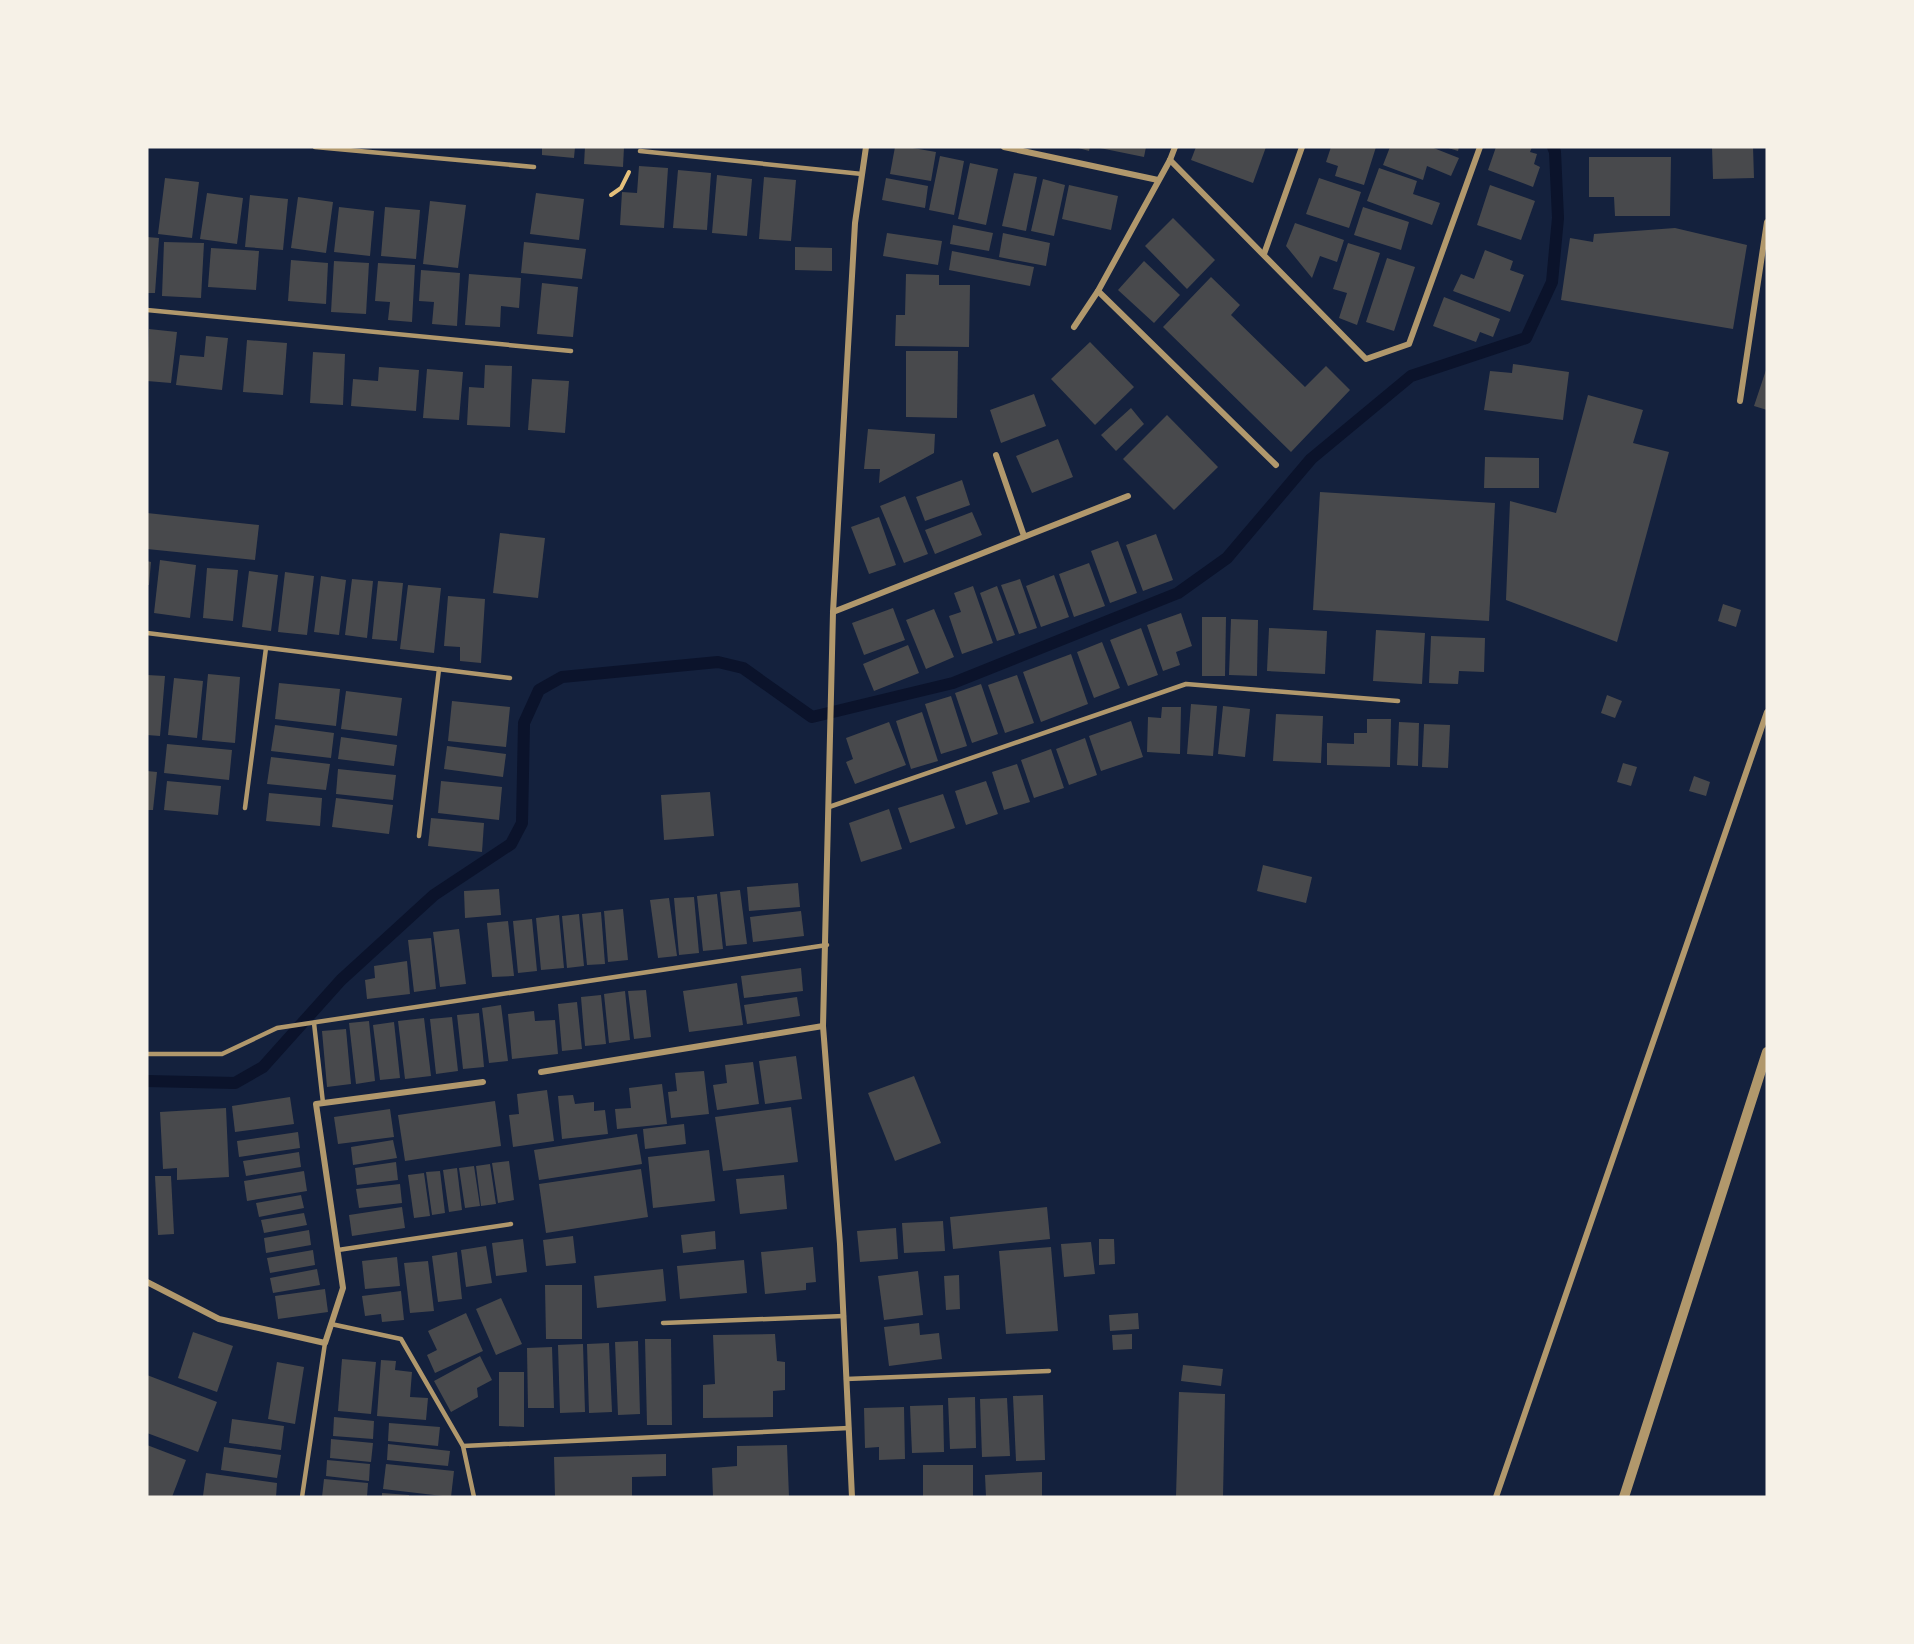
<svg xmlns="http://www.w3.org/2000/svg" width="1914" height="1644" font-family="Merriweather,serif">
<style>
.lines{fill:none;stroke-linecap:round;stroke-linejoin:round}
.stream{stroke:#0b132b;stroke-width:12}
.building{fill:#48494c}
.path{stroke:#e5c07b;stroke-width:4}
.service{stroke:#b1986c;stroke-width:4.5}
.minor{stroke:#b1986c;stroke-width:6}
.tertiary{stroke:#b1986c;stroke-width:10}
</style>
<rect width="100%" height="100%" fill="#14213d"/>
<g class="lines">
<!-- stream -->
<path class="stream" d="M147,1081L235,1083L263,1067L341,980L434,895L511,844L522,823L524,723L539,690L562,677L718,662L743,668L812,717L953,683L1178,593L1227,558L1311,459L1411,376L1526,338L1552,282L1558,218L1555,152L1553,147"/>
</g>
<!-- building -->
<g class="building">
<path d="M542,147H575L574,158L542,155Z"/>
<path d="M585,147H624L623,167L584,164Z"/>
<path d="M895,147H907L936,152L931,181L890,174Z"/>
<path d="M1075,147H1090L1089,151Z"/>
<path d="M1095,147H1146L1144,157Z"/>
<path d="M1196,147H1266L1253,183L1191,160Z"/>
<path d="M1331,147H1376L1364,185L1335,176L1338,166L1326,162Z"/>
<path d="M1390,147H1431L1459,158L1451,176L1427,166L1423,180L1383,165Z"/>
<path d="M1445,147H1459L1458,151Z"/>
<path d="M1496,147H1532L1530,152L1537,154L1534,164L1540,167L1533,187L1488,170Z"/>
<path d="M1712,147H1753L1754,178L1713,179Z"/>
<path d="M940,156L964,161L954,215L929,210Z"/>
<path d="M1589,157H1671L1670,216H1615L1614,197H1589Z"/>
<path d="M970,163L998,169L986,225L958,219Z"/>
<path d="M639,166L668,168L664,228L620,225L622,192L637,193Z"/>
<path d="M1379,168L1417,181L1413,194L1440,203L1432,225L1367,201Z"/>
<path d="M678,170L711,173L707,230L673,228Z"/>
<path d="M1014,173L1037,177L1026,231L1002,226Z"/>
<path d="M717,175L752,179L747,236L712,233Z"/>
<path d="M764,177L796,180L791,241L759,239Z"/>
<path d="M165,178L199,182L192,238L158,234Z"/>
<path d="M886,178L928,186L925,208L882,200Z"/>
<path d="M1319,178L1361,192L1349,228L1306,214Z"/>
<path d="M1043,179L1065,185L1054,236L1031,231Z"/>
<path d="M1069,185L1118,196L1111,230L1062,219Z"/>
<path d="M1490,185L1535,201L1521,240L1477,225Z"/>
<path d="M207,193L243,198L237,244L200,239Z"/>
<path d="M536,193L584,199L579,240L530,234Z"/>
<path d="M250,195L288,199L283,250L245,247Z"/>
<path d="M298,197L333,202L326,253L291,248Z"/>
<path d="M430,201L466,205L458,268L423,264Z"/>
<path d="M339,207L374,211L370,256L334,252Z"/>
<path d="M385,207L420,210L416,259L381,256Z"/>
<path d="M1363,207L1409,222L1401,250L1354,235Z"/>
<path d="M1173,218L1215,260L1187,289L1145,246Z"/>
<path d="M1295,223L1344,240L1337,262L1320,256L1312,278L1286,246Z"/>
<path d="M953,225L993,233L989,251L950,244Z"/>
<path d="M1675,228L1747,245L1733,329L1561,300L1570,238L1593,242L1594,234Z"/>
<path d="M887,233L942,241L938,265L883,256Z"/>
<path d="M1003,233L1050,243L1046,266L999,257Z"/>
<path d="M147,237L159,238L155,293H147Z"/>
<path d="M164,242L204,243L201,298L162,296Z"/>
<path d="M524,242L586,249L582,279L521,273Z"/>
<path d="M1348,243L1380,253L1357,325L1339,318L1347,293L1333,289Z"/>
<path d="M795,247L832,248V271L795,270Z"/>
<path d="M211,248L259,251L256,290L208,287Z"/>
<path d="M1485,250L1513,261L1510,270L1524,275L1510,312L1453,291L1461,274L1474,279Z"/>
<path d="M952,251L1034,267L1030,286L949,270Z"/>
<path d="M1387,258L1415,267L1394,331L1366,322Z"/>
<path d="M291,260L328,263L326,304L288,301Z"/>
<path d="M334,261L369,263L366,314L331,312Z"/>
<path d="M1144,261L1180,295L1154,323L1118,290Z"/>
<path d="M378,263L415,265L412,322L388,320L390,302L375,301Z"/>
<path d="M421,270L460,273L457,326L432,324L434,302L419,301Z"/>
<path d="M469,274L521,278L519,308L501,306L500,327L465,325Z"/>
<path d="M906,274L939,275V285H970L969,347L895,346L896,315H905Z"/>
<path d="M1211,277L1240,305L1231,315L1305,387L1326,366L1350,390L1291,452L1163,327Z"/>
<path d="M542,283L578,287L573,337L537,334Z"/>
<path d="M1444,297L1500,319L1493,337L1480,332L1476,342L1433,326Z"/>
<path d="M149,329L177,332L171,383L147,381Z"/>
<path d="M206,336L228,338L222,390L176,385L180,355L204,357Z"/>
<path d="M247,340L287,343L283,395L243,392Z"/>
<path d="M1090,342L1134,387L1095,425L1051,379Z"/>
<path d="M906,351H958L957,418L906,417Z"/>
<path d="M313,352L345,354L343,405L310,403Z"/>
<path d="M1513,364L1569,372L1563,420L1484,410L1490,371L1512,373Z"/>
<path d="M485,365L512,366L510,427L467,425L469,387L484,388Z"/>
<path d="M379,367L419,370L416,411L351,406L353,379L378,381Z"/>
<path d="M1767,367V410L1754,406Z"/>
<path d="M427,369L463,372L459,420L423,418Z"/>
<path d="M532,379L569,381L565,433L528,430Z"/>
<path d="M1034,394L1046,426L1001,443L990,410Z"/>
<path d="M1588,395L1643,410L1633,443L1669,452L1617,642L1506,600L1510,501L1556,513Z"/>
<path d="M1131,408L1144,424L1116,451L1101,435Z"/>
<path d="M1167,415L1218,467L1174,510L1123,459Z"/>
<path d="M868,429L935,434L934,453L879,483L880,469H864Z"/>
<path d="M1058,439L1073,477L1032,493L1016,456Z"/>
<path d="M1485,457L1539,458V488H1484Z"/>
<path d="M962,480L970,505L925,521L916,497Z"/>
<path d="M1320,492L1495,503L1489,621L1313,610Z"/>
<path d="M905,496L928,554L904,563L880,506Z"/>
<path d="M972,512L982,535L935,554L925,530Z"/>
<path d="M147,513L259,525L255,560L147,549Z"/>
<path d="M879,517L896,565L869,574L851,527Z"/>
<path d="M500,533L545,538L538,598L493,593Z"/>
<path d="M1156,534L1173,580L1143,591L1126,545Z"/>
<path d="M1118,541L1137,593L1110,603L1091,551Z"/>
<path d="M160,560L196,565L190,618L154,613Z"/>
<path d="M147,561L151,562L149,585H147Z"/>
<path d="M1089,563L1105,606L1074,617L1059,574Z"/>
<path d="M207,568L238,570L233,621L203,618Z"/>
<path d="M249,571L278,575L271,631L242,627Z"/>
<path d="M285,572L314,576L307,635L278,632Z"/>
<path d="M1054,575L1069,617L1041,627L1026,586Z"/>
<path d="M321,576L346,580L339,635L314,632Z"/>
<path d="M352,579L373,581L367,638L345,635Z"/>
<path d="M1020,579L1037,628L1019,634L1001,585Z"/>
<path d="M378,581L403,583L397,641L372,639Z"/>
<path d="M408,585L441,588L434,653L400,649Z"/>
<path d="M973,586L993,643L962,654L949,616L961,612L954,593Z"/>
<path d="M997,586L1015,635L997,641L980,593Z"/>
<path d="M448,596L485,599L481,663L460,661V647L444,646Z"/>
<path d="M1723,604L1741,610L1736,627L1718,621Z"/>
<path d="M893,608L905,640L864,655L852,623Z"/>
<path d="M934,609L954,657L926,669L906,620Z"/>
<path d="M1181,613L1192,646L1176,652L1180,665L1163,671L1147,625Z"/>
<path d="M1202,617H1226L1225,676H1202Z"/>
<path d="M1231,619L1258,620L1257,676L1229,675Z"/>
<path d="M1141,628L1158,675L1128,686L1110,640Z"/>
<path d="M1269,628L1327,631L1325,674L1267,671Z"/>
<path d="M1376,630L1425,633L1422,684L1373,681Z"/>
<path d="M1431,636L1485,638L1484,672L1459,671L1458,684L1429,683Z"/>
<path d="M1102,642L1120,688L1094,698L1077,652Z"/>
<path d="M908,645L919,673L874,691L863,664Z"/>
<path d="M1071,654L1088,704L1041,722L1023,672Z"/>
<path d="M208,674L240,677L235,743L202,740Z"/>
<path d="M147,675L165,676L160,736L147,735Z"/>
<path d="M1017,675L1034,723L1005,733L988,685Z"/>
<path d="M174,678L203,681L197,738L168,735Z"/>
<path d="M279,683L340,689L336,726L275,719Z"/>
<path d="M981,684L998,734L972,743L955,693Z"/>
<path d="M346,691L402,698L397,736L341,729Z"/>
<path d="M1607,695L1622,701L1615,718L1601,713Z"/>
<path d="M951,696L967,746L941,754L925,704Z"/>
<path d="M452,701L510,707L506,747L448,741Z"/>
<path d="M1191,704L1217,706L1213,756L1187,754Z"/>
<path d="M1223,706L1250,709L1245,757L1218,754Z"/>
<path d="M1162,707H1181L1180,754L1147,752L1148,717L1161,718Z"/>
<path d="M922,712L938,761L911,769L896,721Z"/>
<path d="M1276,714L1323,716L1321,763L1273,761Z"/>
<path d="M1367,719H1391L1390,767L1327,765V743L1354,744V733H1367Z"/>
<path d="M1131,721L1143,757L1101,771L1089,736Z"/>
<path d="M889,722L906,765L855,784L846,762L853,759L846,738Z"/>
<path d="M1399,722L1419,723L1418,766L1397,765Z"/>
<path d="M1424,724L1450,725L1448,768L1422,767Z"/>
<path d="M275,725L334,733L331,758L271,751Z"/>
<path d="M341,737L397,745L394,766L338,759Z"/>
<path d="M1085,738L1097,775L1069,785L1056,749Z"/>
<path d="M167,744L232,750L229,780L164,773Z"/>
<path d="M447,746L506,754L503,777L444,769Z"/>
<path d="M1051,749L1064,788L1034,798L1021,760Z"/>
<path d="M271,757L330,764L326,790L267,784Z"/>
<path d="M1623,763L1637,767L1631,786L1617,782Z"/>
<path d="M1017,764L1030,802L1004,810L992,772Z"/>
<path d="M338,769L396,775L393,800L336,794Z"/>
<path d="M147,771L157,772L153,810H147Z"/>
<path d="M1694,776L1710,782L1706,796L1689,791Z"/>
<path d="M167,781L221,786L218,815L164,810Z"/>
<path d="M441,781L502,787L499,820L438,813Z"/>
<path d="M986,781L998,814L966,825L955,791Z"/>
<path d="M710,792L714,836L664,840L661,795Z"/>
<path d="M269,793L322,798L320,826L266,821Z"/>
<path d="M943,794L955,828L910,843L898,808Z"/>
<path d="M336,798L393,805L389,834L332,827Z"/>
<path d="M889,809L902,849L861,862L849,823Z"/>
<path d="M431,818L484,823L482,852L428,846Z"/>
<path d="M1263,865L1312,877L1306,903L1257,891Z"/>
<path d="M798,883L800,907L749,911L747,887Z"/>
<path d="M499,889L501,915L465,918L464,891Z"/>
<path d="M740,890L747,944L726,946L720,892Z"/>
<path d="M717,894L723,949L703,951L697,896Z"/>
<path d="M694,897L699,953L679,955L674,898Z"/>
<path d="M669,898L677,956L658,958L650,900Z"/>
<path d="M623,909L628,960L608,962L604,911Z"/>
<path d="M801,911L804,936L753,942L750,917Z"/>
<path d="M601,912L605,964L587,965L582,914Z"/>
<path d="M579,914L584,966L567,968L562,916Z"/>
<path d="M559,915L564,968L541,970L536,918Z"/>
<path d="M532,919L537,971L518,973L513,921Z"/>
<path d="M508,921L514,976L492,977L487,923Z"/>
<path d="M459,929L466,984L440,987L433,932Z"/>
<path d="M431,938L436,989L414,992L408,940Z"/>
<path d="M407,961L410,994L367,999L365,980L375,978L374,966Z"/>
<path d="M801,968L803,991L744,998L741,976Z"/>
<path d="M737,983L743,1025L689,1032L683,991Z"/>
<path d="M646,990L651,1037L634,1039L628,991Z"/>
<path d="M625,991L630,1040L609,1043L604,994Z"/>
<path d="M601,995L606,1044L585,1046L581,997Z"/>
<path d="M797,997L800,1016L747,1024L744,1005Z"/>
<path d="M577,1002L582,1049L562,1051L558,1004Z"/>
<path d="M501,1005L508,1061L489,1063L482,1008Z"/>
<path d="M534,1011L535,1021L555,1020L558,1054L512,1059L508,1014Z"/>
<path d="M479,1013L484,1067L463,1069L457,1015Z"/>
<path d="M452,1017L458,1071L436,1074L430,1019Z"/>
<path d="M424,1018L431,1076L405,1079L398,1021Z"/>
<path d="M369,1021L375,1081L356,1084L349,1023Z"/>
<path d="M394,1022L400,1078L380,1080L373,1025Z"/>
<path d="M346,1029L351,1084L327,1087L322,1031Z"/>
<path d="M796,1056L802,1099L765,1104L759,1061Z"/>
<path d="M753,1062L759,1104L717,1110L713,1085L727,1083L725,1065Z"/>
<path d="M704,1071L709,1114L671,1118L668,1092L677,1091L675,1073Z"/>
<path d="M914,1076L941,1143L895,1161L868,1093Z"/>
<path d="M662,1084L667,1124L617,1129L615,1109L631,1108L629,1088Z"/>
<path d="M547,1090L554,1141L513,1147L509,1115L519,1114L517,1094Z"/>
<path d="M573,1095L575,1104L594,1102V1111L605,1110L608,1134L562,1139L558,1096Z"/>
<path d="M290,1097L294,1124L235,1132L232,1106Z"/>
<path d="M495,1101L501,1146L405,1161L398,1115Z"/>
<path d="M791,1107L798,1162L723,1171L715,1117Z"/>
<path d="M226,1108L229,1177L177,1180V1168L163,1169L160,1112Z"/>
<path d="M390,1109L394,1137L338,1144L334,1117Z"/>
<path d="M684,1124L686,1144L645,1149L643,1129Z"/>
<path d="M298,1132L300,1148L239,1157L237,1141Z"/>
<path d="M637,1134L642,1164L539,1180L534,1150Z"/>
<path d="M393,1140L397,1158L353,1165L351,1147Z"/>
<path d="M709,1150L715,1201L653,1208L648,1157Z"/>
<path d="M299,1152L301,1167L246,1176L243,1161Z"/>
<path d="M509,1161L514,1200L498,1203L492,1163Z"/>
<path d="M396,1162L398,1180L357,1185L355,1168Z"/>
<path d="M490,1164L496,1204L481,1206L476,1166Z"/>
<path d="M474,1166L480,1206L465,1208L459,1168Z"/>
<path d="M457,1168L462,1210L449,1212L443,1170Z"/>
<path d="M641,1169L648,1217L546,1233L539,1184Z"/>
<path d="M304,1171L307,1191L247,1201L244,1181Z"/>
<path d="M440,1171L445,1213L432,1215L426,1172Z"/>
<path d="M424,1173L430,1216L414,1218L408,1175Z"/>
<path d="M784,1175L787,1209L740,1214L736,1179Z"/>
<path d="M155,1176H171L174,1234L158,1235Z"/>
<path d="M400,1184L402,1203L359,1208L356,1189Z"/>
<path d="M301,1195L304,1208L259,1217L256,1203Z"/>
<path d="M402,1207L405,1228L352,1236L349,1215Z"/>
<path d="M1047,1207L1050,1239L953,1249L950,1217Z"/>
<path d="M304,1213L307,1225L264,1233L261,1220Z"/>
<path d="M943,1221L945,1251L904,1253L902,1223Z"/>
<path d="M896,1228L898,1259L860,1262L857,1231Z"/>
<path d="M309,1230L311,1245L266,1253L264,1238Z"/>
<path d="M715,1231L716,1249L683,1253L681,1235Z"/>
<path d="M573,1236L576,1263L546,1266L543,1240Z"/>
<path d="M523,1239L527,1272L496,1276L492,1243Z"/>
<path d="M1099,1239H1114L1115,1264L1099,1265Z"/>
<path d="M1091,1242L1095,1274L1064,1277L1061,1244Z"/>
<path d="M486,1246L492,1283L466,1287L461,1250Z"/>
<path d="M813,1247L816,1282L806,1283V1290L765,1294L761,1252Z"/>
<path d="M1051,1247L1058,1331L1006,1334L999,1251Z"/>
<path d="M313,1250L315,1265L270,1273L267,1258Z"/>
<path d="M457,1252L462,1299L438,1302L432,1256Z"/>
<path d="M397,1257L400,1286L365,1289L362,1261Z"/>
<path d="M744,1260L747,1293L680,1299L677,1266Z"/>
<path d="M428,1261L434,1311L410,1313L404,1263Z"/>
<path d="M317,1269L320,1285L273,1293L270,1278Z"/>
<path d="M663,1269L666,1301L597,1308L594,1276Z"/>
<path d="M918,1271L923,1315L884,1320L878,1276Z"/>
<path d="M959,1275L960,1309L946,1310L944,1276Z"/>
<path d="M545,1285H582V1339H546Z"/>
<path d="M325,1289L328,1312L278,1319L275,1296Z"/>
<path d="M401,1291L404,1320L382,1322L381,1314L365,1316L362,1296Z"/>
<path d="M501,1298L522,1344L496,1355L476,1309Z"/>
<path d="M466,1313L483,1351L435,1373L427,1355L437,1350L428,1331Z"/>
<path d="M1138,1313L1139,1329L1110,1331L1109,1315Z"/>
<path d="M919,1323L920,1335L939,1333L942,1359L889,1366L884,1327Z"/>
<path d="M193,1332L233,1346L217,1392L178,1378Z"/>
<path d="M775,1334L777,1361L785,1362V1390L773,1391V1417L703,1418V1385L715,1384L713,1335Z"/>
<path d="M1132,1334V1349L1113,1350L1112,1335Z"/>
<path d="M645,1339H671L672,1425H647Z"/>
<path d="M638,1341L640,1414L618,1415L615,1342Z"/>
<path d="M609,1343L612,1412L589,1413L587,1344Z"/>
<path d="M583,1344L585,1412L560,1413L558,1345Z"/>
<path d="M552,1347L554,1408H528L527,1348Z"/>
<path d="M480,1356L492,1380L477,1388L478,1397L451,1412L434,1381Z"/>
<path d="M342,1359L376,1362L371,1414L338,1411Z"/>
<path d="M381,1360L396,1361L395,1370L412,1372L410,1397L428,1398L426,1420L377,1416Z"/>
<path d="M277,1362L304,1367L295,1424L268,1419Z"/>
<path d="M1183,1365L1223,1369L1221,1386L1181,1381Z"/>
<path d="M499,1372H524V1427L499,1426Z"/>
<path d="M147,1375L217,1402L198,1452L147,1433Z"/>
<path d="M1179,1392L1225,1394L1223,1497H1176Z"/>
<path d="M1043,1395L1045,1460L1016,1461L1013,1396Z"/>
<path d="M975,1397L976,1448L950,1449L948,1398Z"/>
<path d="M1007,1398L1010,1456L982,1457L980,1399Z"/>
<path d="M943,1405L944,1452L912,1453L910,1406Z"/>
<path d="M904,1407L905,1459L879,1460V1447L865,1448L864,1408Z"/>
<path d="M334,1417L374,1421L373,1439L333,1436Z"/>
<path d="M232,1419L284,1426L281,1450L229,1443Z"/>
<path d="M389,1423L440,1427L438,1446L388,1441Z"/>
<path d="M331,1439L373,1443L371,1462L330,1458Z"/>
<path d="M388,1444L450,1451L448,1466L387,1460Z"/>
<path d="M147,1445L186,1460L172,1497H147Z"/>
<path d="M787,1445L789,1497H713L712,1468L737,1466V1446Z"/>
<path d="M224,1447L281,1455L277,1478L221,1470Z"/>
<path d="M666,1454V1476L632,1477V1497H555L554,1457Z"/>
<path d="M327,1460L370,1464L369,1481L326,1476Z"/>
<path d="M386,1464L454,1471L451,1497L383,1489Z"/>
<rect x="923" y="1465" width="50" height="32"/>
<path d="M1042,1472V1497H986L985,1475Z"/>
<path d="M206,1473L277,1483L276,1497L203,1496Z"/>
<path d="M324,1479L368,1483L367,1497H322Z"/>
<path d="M382,1493L409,1495V1497H382Z"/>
</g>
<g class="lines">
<!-- path -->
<path class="path" d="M611,195L621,188L629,172"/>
<!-- service -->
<g class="service">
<path d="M315,147L534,167"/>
<path d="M640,151L862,174"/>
<path d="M147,310L571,351"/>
<path d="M147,633L510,678"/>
<path d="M829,807L1186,684L1398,701"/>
<path d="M245,808L266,648"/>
<path d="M419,836L439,669"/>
<path d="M314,1023L323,1103"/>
<path d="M147,1054H222L277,1028L827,945"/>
<path d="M338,1250L511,1224"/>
<path d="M663,1323L844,1316"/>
<path d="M331,1324L401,1339L463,1446L474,1497"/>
<path d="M846,1379L1049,1371"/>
<path d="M463,1446L849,1428"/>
<path d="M302,1497L325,1343"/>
</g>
<!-- minor -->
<g class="minor">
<path d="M1004,147L1158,180"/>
<path d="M1170,160L1366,359L1409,344L1480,147"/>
<path d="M1264,254L1302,147"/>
<path d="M1098,291L1276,465"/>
<path d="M1074,327L1098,291L1170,160L1175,147"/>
<path d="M1740,401L1767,222"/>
<path d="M996,455L1024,536"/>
<path d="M833,612L1128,496"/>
<path d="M541,1072L823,1026"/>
<path d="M147,1282L219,1319L325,1343L343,1288L316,1104L483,1082"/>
<path d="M852,1497L840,1244L823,1026L833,612L855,223L866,147"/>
<path d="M1496,1497L1767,712"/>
</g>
<!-- tertiary -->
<path class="tertiary" d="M1624,1497L1767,1052"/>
</g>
<!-- border -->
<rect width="1914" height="1644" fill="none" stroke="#f6f1e7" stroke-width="297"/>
</svg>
